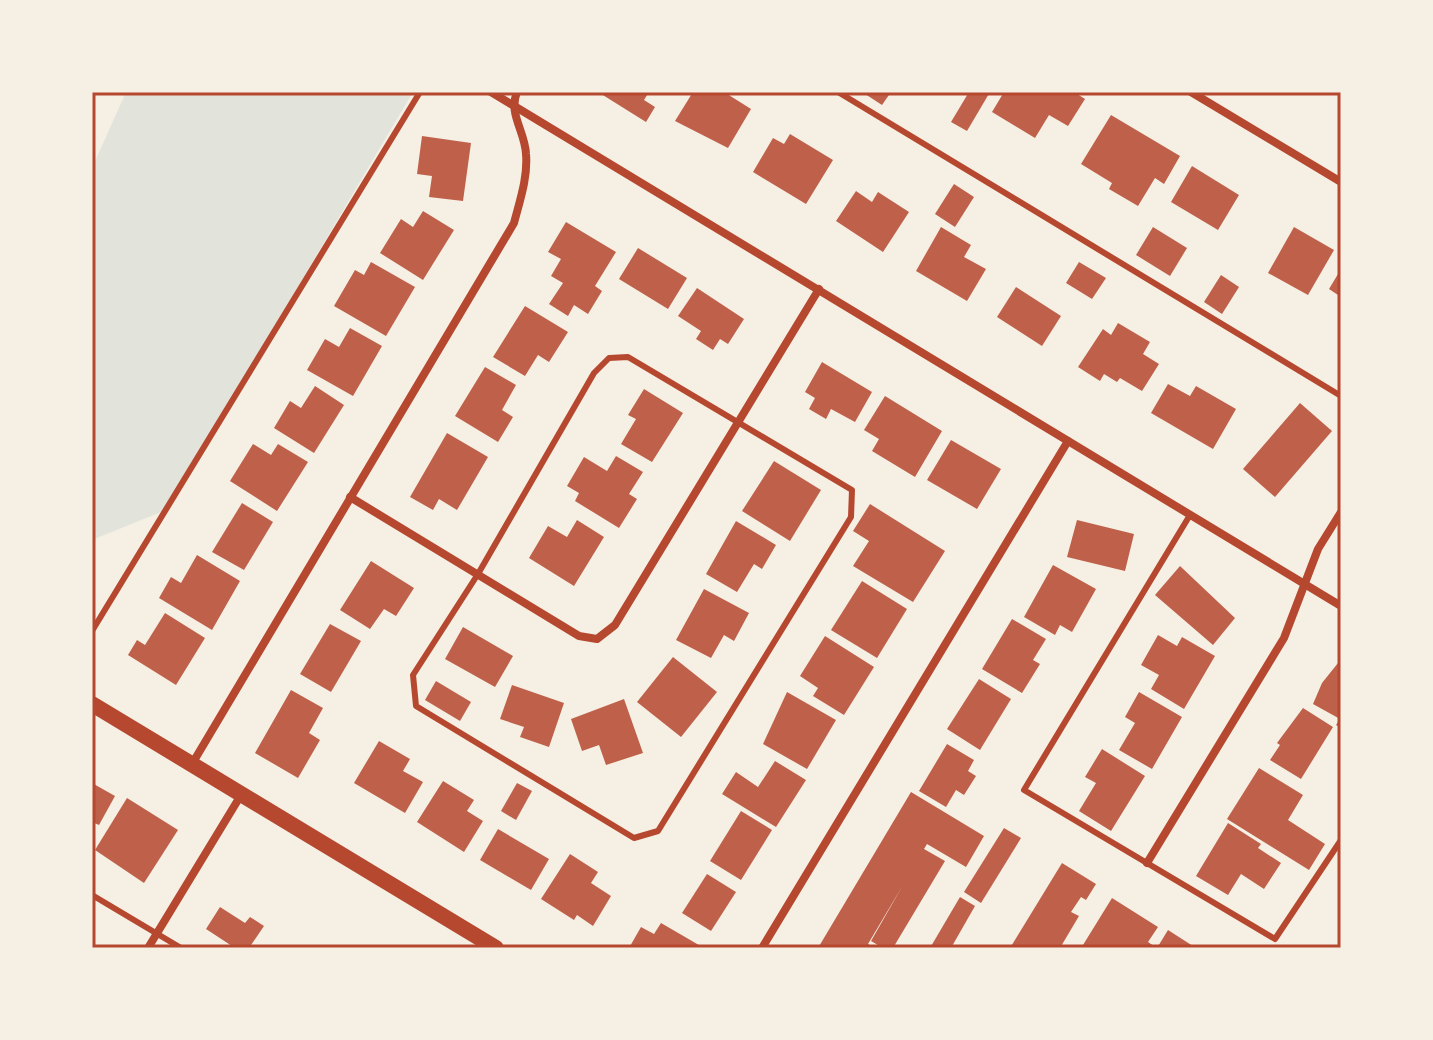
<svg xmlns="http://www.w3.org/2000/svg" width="1433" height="1040" font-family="Lora,serif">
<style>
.green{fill:#e2e4dc}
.building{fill:#bf614a}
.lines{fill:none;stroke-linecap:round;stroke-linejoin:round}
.service{stroke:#b5482f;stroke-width:6}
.minor{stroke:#b5482f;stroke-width:8}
.secondary{stroke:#b5482f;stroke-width:16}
.neatline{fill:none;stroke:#b5482f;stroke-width:3}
</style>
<rect width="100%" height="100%" fill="#f6efe4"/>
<!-- green -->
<path class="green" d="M126,92H413L166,510L92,540V168Z"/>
<!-- building -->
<g class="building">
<path d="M598,92H649L644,100L655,107L646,122Z"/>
<path d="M693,92H724L751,109L728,148L675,121Z"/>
<path d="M862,92H891L882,105Z"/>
<path d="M969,92H990L967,131L951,122Z"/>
<path d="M1004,92H1074L1085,99L1068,126L1049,115L1035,138L992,112Z"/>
<path d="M1111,115L1180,156L1164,184L1155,178L1138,206L1109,189L1112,183L1081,164Z"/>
<path d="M790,134L833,160L806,204L753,172L773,138L784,144Z"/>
<path d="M422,136L471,143L463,201L429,197L432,176L417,174Z"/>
<path d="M1192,166L1239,195L1218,230L1171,202Z"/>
<path d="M954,184L974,197L955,227L935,214Z"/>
<path d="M856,191L872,202L878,192L909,212L883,252L836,221Z"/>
<path d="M423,211L454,230L423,280L380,253L401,219L413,227Z"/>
<path d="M566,222L616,252L595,286L602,291L588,314L574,305L568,316L549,304L563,283L551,276L561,259L548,252Z"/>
<path d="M941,227L971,245L964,257L986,269L967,301L916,271Z"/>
<path d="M1153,227L1187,248L1170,276L1136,255Z"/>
<path d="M1294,227L1334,250L1308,295L1268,273Z"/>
<path d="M638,248L687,278L668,309L619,279Z"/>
<path d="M371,262L415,287L386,336L334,306L355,270L364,275Z"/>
<path d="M1079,262L1106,278L1092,299L1066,283Z"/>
<path d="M1341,269V297L1329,289Z"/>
<path d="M1221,275L1239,287L1222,314L1204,302Z"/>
<path d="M1016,287L1061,316L1042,346L997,317Z"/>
<path d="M697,288L744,319L728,344L720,339L713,350L696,339L701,331L678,316Z"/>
<path d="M525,306L568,332L549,362L538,355L525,376L493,357Z"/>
<path d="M1118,323L1150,342L1143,354L1159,364L1142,391L1120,378L1117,382L1104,374L1100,381L1078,367L1103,329L1111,335Z"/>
<path d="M350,328L382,346L353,396L307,370L325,339L339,347Z"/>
<path d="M822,362L872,392L855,422L831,409L826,419L809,409L815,398L805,392Z"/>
<path d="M485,367L516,385L502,410L513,417L498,442L455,416Z"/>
<path d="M1168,384L1190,396L1196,386L1236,409L1213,449L1151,413Z"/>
<path d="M315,386L344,405L314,453L274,428L290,401L301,408Z"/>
<path d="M644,389L683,413L652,462L621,444L636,419L628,415Z"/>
<path d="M885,396L942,431L915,477L872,451L879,439L864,430Z"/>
<path d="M1300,403L1332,431L1275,497L1243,469Z"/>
<path d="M447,433L488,457L457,510L439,499L433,510L410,497Z"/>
<path d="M951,440L1001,469L977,509L927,480Z"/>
<path d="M253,444L271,455L278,444L308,462L277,511L230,481Z"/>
<path d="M616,456L643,472L629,494L637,499L619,528L575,501L579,493L567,486L584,457L607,471Z"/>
<path d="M774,461L821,490L790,541L742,511Z"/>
<path d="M242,503L273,522L244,570L212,552Z"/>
<path d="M870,504L945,551L913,602L853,566L869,541L853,531Z"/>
<path d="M577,520L604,537L574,586L529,558L548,526L567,537Z"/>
<path d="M1077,520L1134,534L1125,571L1067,557Z"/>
<path d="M736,521L776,545L762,569L754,564L737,592L706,574Z"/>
<path d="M197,555L240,581L212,630L159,598L171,577L181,583Z"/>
<path d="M371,561L414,588L396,616L384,609L370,629L340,610Z"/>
<path d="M1053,565L1096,589L1072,632L1060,625L1055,635L1024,617Z"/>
<path d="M1180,566L1235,618L1213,645L1155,595Z"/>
<path d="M862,581L907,609L877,658L831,630Z"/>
<path d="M704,589L749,613L734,641L724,635L711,658L676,640Z"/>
<path d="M165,613L205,638L176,685L128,655L137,640L145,645Z"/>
<path d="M1012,619L1046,639L1033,660L1040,664L1022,693L982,669Z"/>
<path d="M330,624L361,641L331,692L300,674Z"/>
<path d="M463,627L513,656L495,687L445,659Z"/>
<path d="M1158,635L1177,646L1182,637L1215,656L1184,709L1151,689L1159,675L1141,665Z"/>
<path d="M825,636L874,667L844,715L813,696L818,688L800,676Z"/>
<path d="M673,657L717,692L681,737L637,702Z"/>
<path d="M1338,663L1341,665V728L1336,725L1340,719L1313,704L1322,683Z"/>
<path d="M979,679L1011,699L980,750L947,729Z"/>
<path d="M436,681L471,702L460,721L425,700Z"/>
<path d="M512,685L564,703L549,747L520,737L524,727L500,719Z"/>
<path d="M291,690L323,708L309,733L320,740L298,778L255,753Z"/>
<path d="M787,692L836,720L807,769L763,744Z"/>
<path d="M1139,692L1182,717L1152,769L1119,750L1135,723L1125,717Z"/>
<path d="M624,699L643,753L606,765L599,745L582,751L571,719Z"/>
<path d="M1303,708L1333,727L1301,779L1270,760L1280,745L1277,743Z"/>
<path d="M379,741L410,759L403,771L423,782L405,813L354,783Z"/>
<path d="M947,744L974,760L968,771L976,776L964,795L956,790L946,807L919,791Z"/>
<path d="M1102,749L1145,776L1111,831L1079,811L1096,783L1085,777Z"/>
<path d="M775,761L806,780L776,827L722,794L736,772L758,787Z"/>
<path d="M1259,768L1303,795L1288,820L1325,844L1309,870L1227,819Z"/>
<path d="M443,781L474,800L467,811L483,821L464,852L417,822Z"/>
<path d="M92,783L115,796L99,825L92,822Z"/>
<path d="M517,783L532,791L516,820L501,811Z"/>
<path d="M911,792L984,836L966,867L927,844L924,849L945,861L893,948H883L871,941L903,885L868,944L875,948H818Z"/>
<path d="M127,798L178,830L144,883L95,850Z"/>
<path d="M741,811L772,830L741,880L710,861Z"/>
<path d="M1228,823L1261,844L1258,848L1281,863L1264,889L1241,874L1228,895L1196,876Z"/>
<path d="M1004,828L1021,838L981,903L964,892Z"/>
<path d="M498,829L549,859L531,890L480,860Z"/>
<path d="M570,854L598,872L591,883L611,896L593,926L577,915L574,920L541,899Z"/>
<path d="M1062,863L1096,884L1086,900L1081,897L1071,912L1079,916L1060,948H1010Z"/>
<path d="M707,874L736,892L711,931L682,913Z"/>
<path d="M960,897L975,906L951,948H930Z"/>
<path d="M1112,898L1158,927L1148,942L1157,948L1168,930L1196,948H1087L1083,945Z"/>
<path d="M220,907L245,923L250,917L264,926L249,948H235L206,929Z"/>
<path d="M661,923L704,948H629L641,927L654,934Z"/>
</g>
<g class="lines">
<!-- service -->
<g class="service">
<path d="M838,92L1341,396"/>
<path d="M628,357L852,490L851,517L658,831L634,838L416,706L413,675L478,574L594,373L609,358Z"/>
<path d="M1190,515L1024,790L1275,939L1341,840"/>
<path d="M92,631L420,92"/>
<path d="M92,895L181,948"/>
</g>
<!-- minor -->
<g class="minor">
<path d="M491,92L1341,606"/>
<path d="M1191,92L1341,182"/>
<path d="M350,497L579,636L597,639L615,625L819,289"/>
<path d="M192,764L514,223C520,200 528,177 526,154C525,131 508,114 517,92"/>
<path d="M1147,863L1284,638L1318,549L1341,512"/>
<path d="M148,948L241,795"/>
<path d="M762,948L1068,441"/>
</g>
<!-- secondary -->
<path class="secondary" d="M92,704L496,948"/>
</g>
<!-- border -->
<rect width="1433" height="1040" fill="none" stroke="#f6efe4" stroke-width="188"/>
<rect x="94" y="94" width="1245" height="852" class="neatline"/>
</svg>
